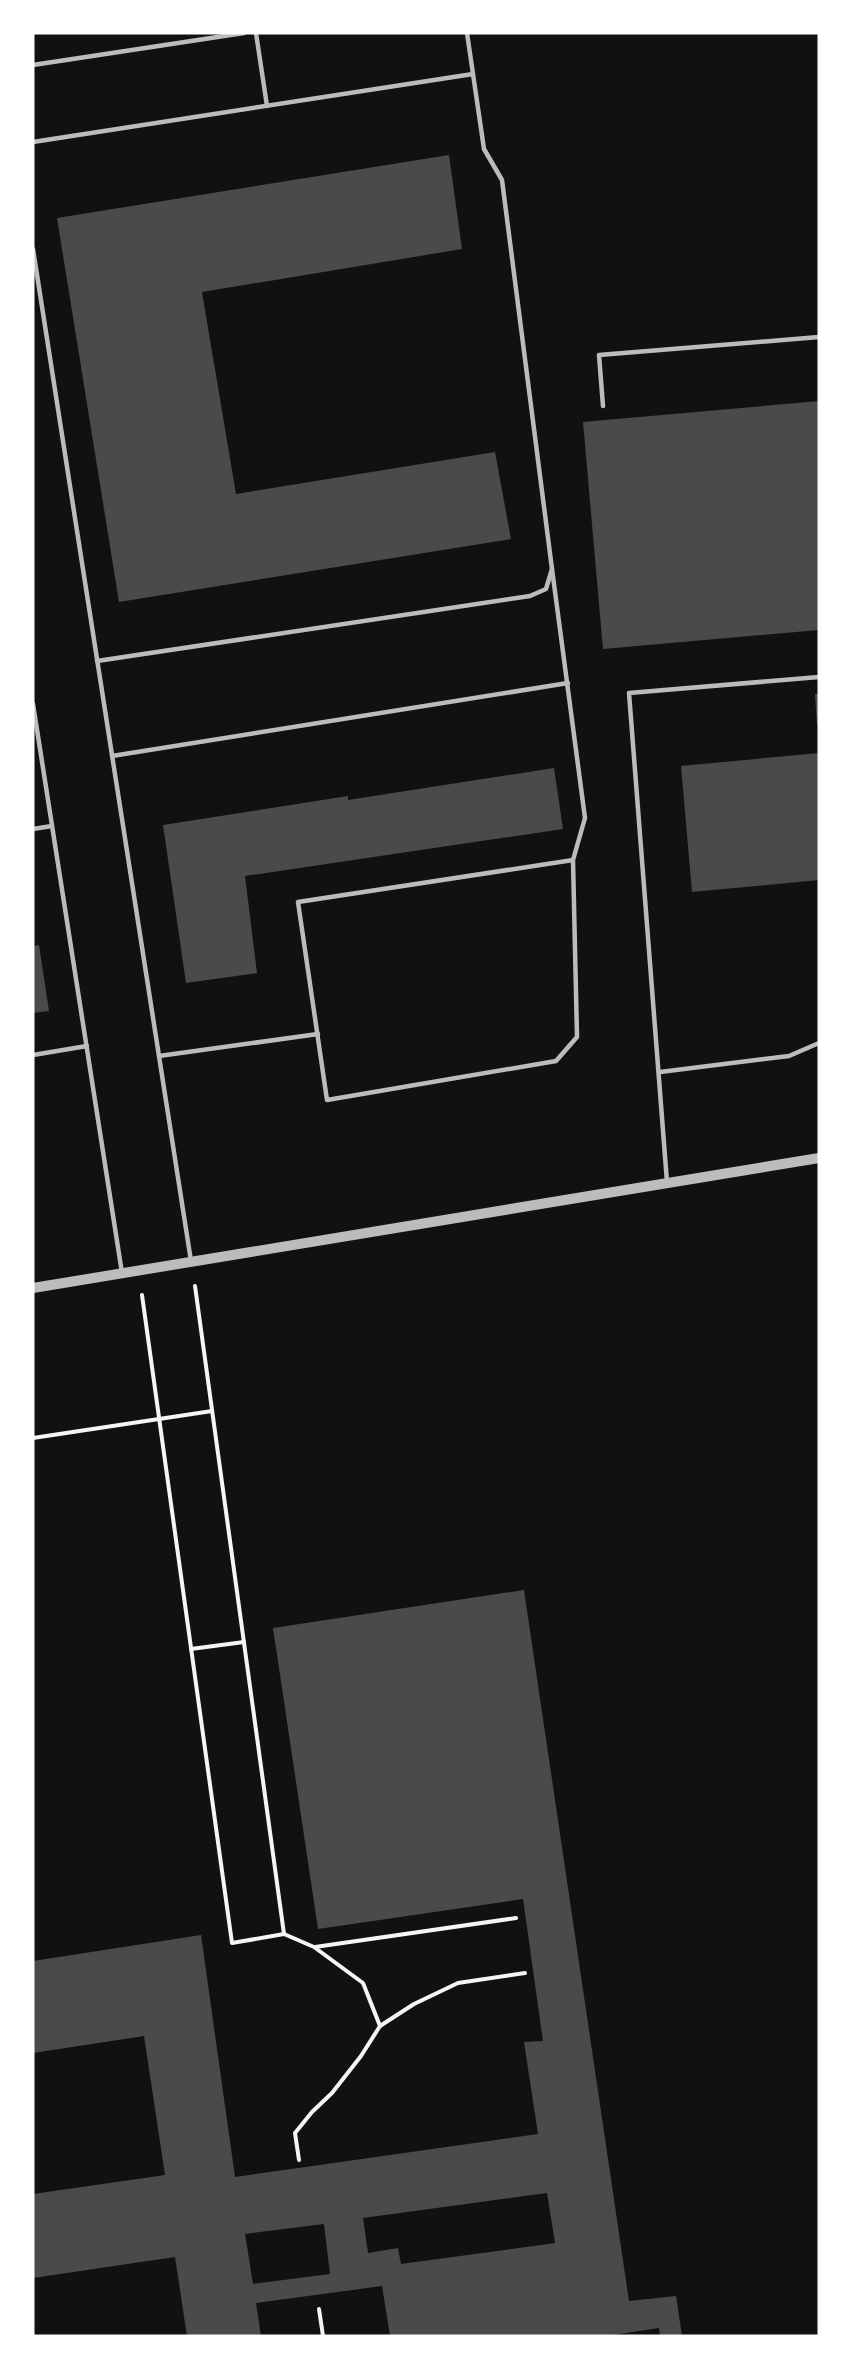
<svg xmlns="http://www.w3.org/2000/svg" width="852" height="2369" font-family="Arial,sans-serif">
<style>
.building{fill:#4a4a4a;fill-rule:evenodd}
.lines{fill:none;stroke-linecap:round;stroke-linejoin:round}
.path{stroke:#f5f5f5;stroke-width:4}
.service{stroke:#bcbcbc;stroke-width:4.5}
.tertiary{stroke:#bcbcbc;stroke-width:10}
</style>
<rect width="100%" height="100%" fill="#111"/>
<!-- building -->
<g class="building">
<path d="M449,155L462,249L202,292L236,494L495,452L511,539L119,602L57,218Z"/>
<path d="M819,401V630L603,649L583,422Z"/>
<path d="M815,694H819V724L817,725Z"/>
<path d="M819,753V880L692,892L681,766Z"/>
<path d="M554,768L563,829L245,876L257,973L186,983L163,825L348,796V800Z"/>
<path d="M39,945L49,1011L33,1013V946Z"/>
<path d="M524,1590L629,2301L676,2296L682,2336H660L659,2328L606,2336H390L382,2286L256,2303L261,2336H187L175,2257L33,2278V2194L165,2175L144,2036L33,2053V1961L201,1935L235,2177L538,2134L524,2042L543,2041L523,1899L318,1929L273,1628ZM547,2193L555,2243L401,2264L398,2248L368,2253L363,2218ZM324,2224L330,2274L253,2284L245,2234Z"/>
</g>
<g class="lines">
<!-- path -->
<g class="path">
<path d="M195,1286L284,1934L314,1947L363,1983L380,2026"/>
<path d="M142,1295L232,1943L284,1934"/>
<path d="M33,1438L212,1411"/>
<path d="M191,1649L244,1642"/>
<path d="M315,1947L516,1918"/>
<path d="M299,2160L295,2133L312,2112L332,2093L361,2056L380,2026L414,2004L458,1983L525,1973"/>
<path d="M319,2309L323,2336"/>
</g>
<!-- service -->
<g class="service">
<path d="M256,33L267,106"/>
<path d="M33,65L244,33"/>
<path d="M33,142L473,74"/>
<path d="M33,249L191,1261"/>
<path d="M603,406L599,355L819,337"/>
<path d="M552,569L585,818L573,860L298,902L327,1100L556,1061L577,1037L573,860"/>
<path d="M97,661L530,596L546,589L552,569L502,180L484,149L467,33"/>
<path d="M33,704L122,1273"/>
<path d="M112,756L568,683"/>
<path d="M33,829L52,826"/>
<path d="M33,1055L87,1046"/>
<path d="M159,1056L318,1034"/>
<path d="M660,1072L789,1056L819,1043"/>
<path d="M667,1182L629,693L819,677"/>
</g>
<!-- tertiary -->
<path class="tertiary" d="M33,1288L819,1158"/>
</g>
<!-- border -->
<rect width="852" height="2369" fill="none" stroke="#ffffff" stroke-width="69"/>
</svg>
